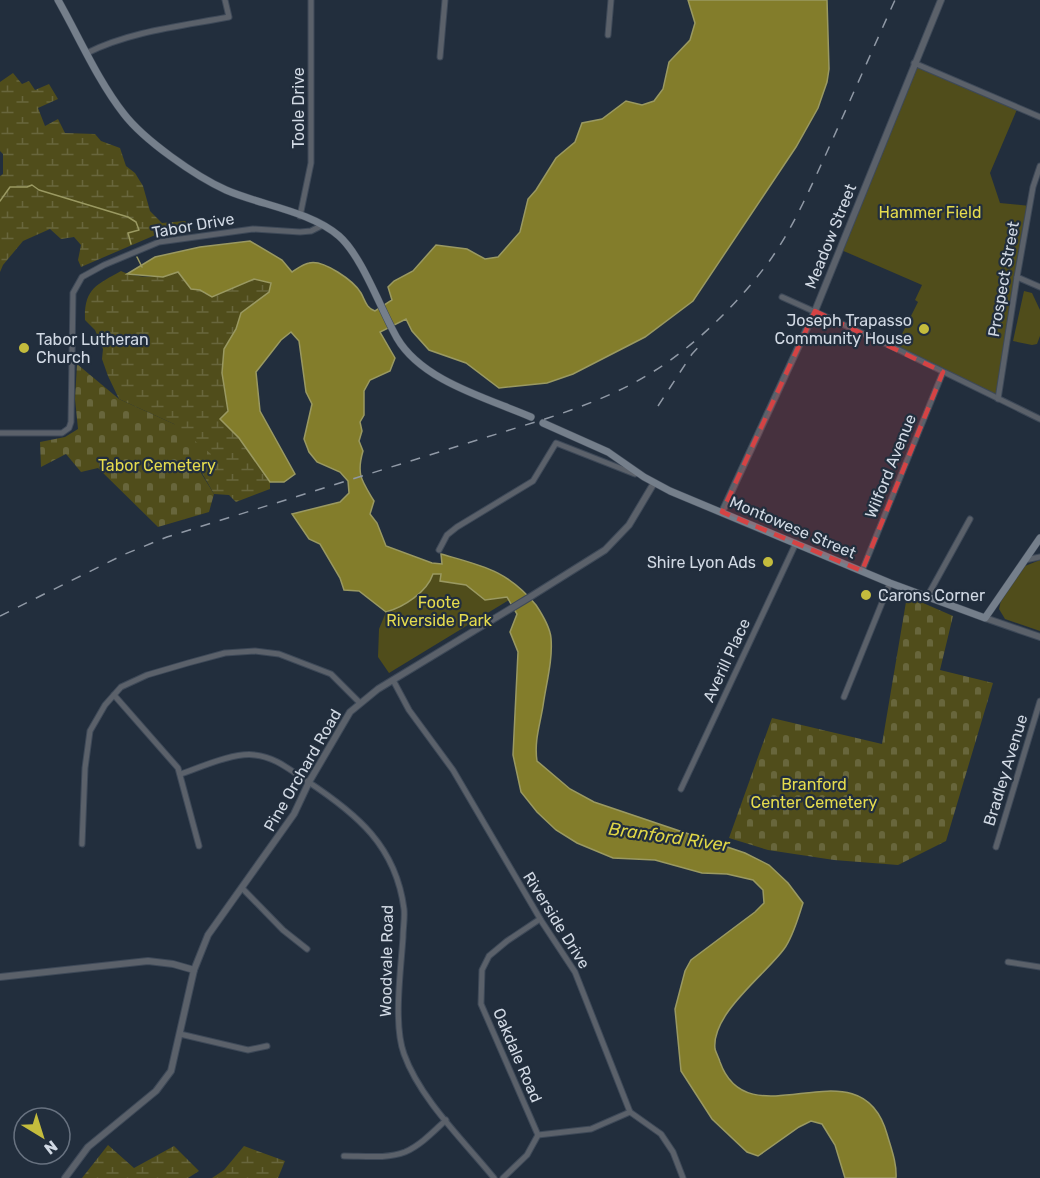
<svg xmlns="http://www.w3.org/2000/svg" width="1040" height="1178" font-family="Rubik,sans-serif">
<style>
.wetland{fill:url(#wetland-marsh)}
.cemetery{fill:url(#cemetery-stones)}
.green{fill:#504d1b}
.water{fill:#837d2b;stroke:#9a9962;stroke-width:1.5}
.lines{fill:none;stroke-linecap:round;stroke-linejoin:round}
.stream{stroke:#9a9962;stroke-width:1.5}
.minor-casing{stroke:#3e4958;stroke-width:7}
.tertiary-casing{stroke:#3e4958;stroke-width:8}
.secondary-casing{stroke:#3e4958;stroke-width:8}
.minor{stroke:#5b616a;stroke-width:5}
.tertiary{stroke:#5b616a;stroke-width:6}
.secondary{stroke:#757f8b;stroke-width:7}
.rail{stroke:#9099a6;stroke-width:1.5;stroke-dasharray:10 10;stroke-linecap:butt}
.marked{fill:#d54344;fill-opacity:0.2;stroke:#d54344;stroke-width:4.5;stroke-dasharray:12 8;stroke-linejoin:round}
.poi-dot{fill:#c4bc3d;stroke:#222e3d;stroke-width:2}
.labels{text-anchor:middle;stroke-width:4.5;stroke-linejoin:round;paint-order:stroke}
.street-label{font-size:16px;fill:#d1d9e4;stroke:#222e3d}
.park-label{font-size:16px;fill:#e5db4d;stroke:#222e3d}
.poi-label{font-size:16px;fill:#d1d9e4;stroke:#222e3d;text-anchor:end}
.water-label{font-size:18px;font-style:italic;fill:#dfd647;stroke:#222e3d}
</style>
<defs>
<pattern id="wetland-marsh" width="20" height="14" patternUnits="userSpaceOnUse" patternTransform="scale(1.5)"><rect width="20" height="14" fill="#504d1b"/><path d="M1 5h8M5 5V1M11 12h8M15 12V8" fill="none" stroke="#68663c"/></pattern>
<pattern id="cemetery-stones" width="16" height="16" patternUnits="userSpaceOnUse" patternTransform="scale(1.5)"><rect width="16" height="16" fill="#504d1b"/><path d="M2 7V4a2 2 0 0 1 4 0v3zM10 15v-3a2 2 0 0 1 4 0v3z" fill="#68663c"/></pattern>
</defs>
<rect width="100%" height="100%" fill="#222e3d"/>
<!-- wetland -->
<g class="wetland">
<path d="M13,73L22,84L29,81L35,90L49,84L58,99L38,108L45,126L58,119L65,133L95,134L101,141L120,148L126,166L135,173L143,186L150,211L162,223L185,221L193,230L160,233L81,267L78,260L81,245L74,237L61,239L50,229L23,241L3,265L0,272V176L3,174V154L0,151V82Z"/>
<path d="M121,271C138,279 161,278 178,272L191,289L200,290L205,294L254,279L271,283L269,292L241,313L236,329L224,349L222,373L228,411L221,419L239,438L270,482V489L236,502L229,495L214,494L174,424L119,399L108,376L102,359L103,349L95,330L85,320C84,289 96,285 121,271Z"/>
<path d="M108,1145L134,1168L174,1146L199,1171L188,1178H82Z"/>
<path d="M244,1146L285,1161L278,1178H212L224,1170Z"/>
</g>
<!-- cemetery -->
<g class="cemetery">
<path d="M77,364L119,399L174,424L211,454V463L201,473L214,494L209,512L158,527L98,468L81,472L66,454L41,467L40,442L65,437L78,429L75,399Z"/>
<path d="M907,596L953,616L940,670L993,683L946,841L898,865L834,860L768,850L729,838L772,718L882,744Z"/>
</g>
<!-- green -->
<g class="green">
<path d="M914,63L1018,107L990,173L1000,203L1030,206L998,399L895,348L918,302L915,300L922,285L839,249Z"/>
<path d="M1024,291L1032,293L1040,310V336L1037,344L1032,345L1013,341Z"/>
<path d="M1040,560V631L1005,619L999,609L1001,600L1025,566Z"/>
<path d="M433,574H442L440,580L466,585L485,600L507,597L509,600L389,673L378,657L379,629L386,612C404,607 427,592 433,574Z"/>
</g>
<!-- water -->
<path class="water" d="M688,0H827L829,69L827,82L818,108L796,147L693,301L645,337L573,374L547,383L499,388L466,363L429,350L412,331L406,319L380,332L395,358L390,371L370,380L364,391V415L360,422L362,431L359,441L363,451C356,475 362,481 374,501L370,514L377,523L386,546L432,563L442,564L441,554C483,566 507,570 536,605C542,614 550,627 551,638C553,660 546,684 543,706C540,725 534,741 537,761L570,789L594,802L745,853L769,865L788,883L803,903C798,918 793,937 784,949C765,975 711,1014 715,1049C716,1053 719,1058 720,1062C749,1144 860,1039 887,1134C891,1148 897,1163 896,1178H845L835,1145L822,1124L811,1121L799,1127L758,1156L747,1152L712,1119L681,1071L675,1009L685,971L691,960L755,912L764,903L763,890L753,880L727,874L702,873L655,860L613,858L577,843L556,830L537,812L521,792L513,755L518,652L510,632L517,614L507,597L485,600L466,585L440,581L441,574H433C427,592 404,607 386,612L359,591L344,590L340,578L320,544L309,539L292,514L340,502L349,493L348,481L340,472L317,462L309,452L304,439L312,404L306,392L299,341L291,332L281,340L256,372L260,411L295,474L284,482H270L239,438L220,419L228,411L222,373L224,349L236,329L241,313L269,292L271,283L254,279L212,297L200,290L191,289L178,272L163,277L127,274L155,257L200,247L250,241L282,260L292,272C297,269 303,264 309,263C323,259 354,281 361,293C365,300 366,308 375,311L392,300L388,287L394,281L413,271L436,245L467,249L485,259L498,257L520,232L528,199L536,190L556,158L575,142L582,123L602,119L626,101L642,105L654,101L663,89L669,62L690,40L695,23Z"/>
<g class="lines">
<!-- stream -->
<g class="stream">
<path d="M0,201L10,187H27L32,185L39,190L128,217L136,222L139,230L128,233L131,244"/>
<path d="M137,257L142,267"/>
</g>
<defs>
<g id="minor">
<path d="M608,35L611,0"/>
<path d="M87,53C131,31 182,26 229,17L225,0"/>
<path d="M440,57L445,0"/>
<path d="M914,63L1040,117"/>
<path d="M300,216L311,163V0"/>
<path d="M1017,277L1040,287"/>
<path d="M782,297L891,346L1040,419"/>
<path d="M998,399L1017,277L1033,187L1040,166"/>
<path d="M0,433H62L69,428L71,422L73,293L82,277L104,265L159,242L253,229L300,232L311,231L323,225"/>
<path d="M439,550L447,535L457,527L533,481L556,443L635,474"/>
<path d="M1025,560L1040,557"/>
<path d="M862,571L943,372"/>
<path d="M927,597L970,519"/>
<path d="M393,680L409,710L453,770L542,922L575,972L630,1112L661,1134L673,1152L683,1178"/>
<path d="M114,695L178,768L199,846"/>
<path d="M844,697L890,583"/>
<path d="M181,774C201,767 234,752 255,755C275,757 290,770 307,781C357,814 396,846 404,909C405,918 403,928 403,937C401,969 393,1024 404,1054C420,1099 464,1141 494,1178"/>
<path d="M681,789L796,543"/>
<path d="M82,844L85,768L90,731L105,705L121,687L147,675L188,663L225,653L255,651L279,654L331,674L360,703"/>
<path d="M996,847L1040,701"/>
<path d="M242,888L283,930L307,949"/>
<path d="M1008,962L1040,967"/>
<path d="M180,1034L248,1050L267,1046"/>
<path d="M538,1135L591,1129L630,1112"/>
<path d="M344,1156C364,1156 387,1159 405,1152C421,1145 434,1131 446,1120"/>
<path d="M503,1178L527,1155L538,1135L481,1004L482,970L489,956L507,941L540,919"/>
</g>
<g id="tertiary">
<path d="M722,512L815,311L941,0"/>
<path d="M985,618L1040,637"/>
<path d="M0,977L148,961L173,964L194,970"/>
<path d="M65,1178L88,1147L156,1091L171,1071L194,970L208,935L294,814L309,782L350,712L378,689L530,597L605,550L629,525L654,483"/>
</g>
<g id="secondary">
<path d="M58,0C79,37 98,81 124,114C144,140 195,176 226,190C260,205 310,211 339,236C362,256 381,310 397,338C422,381 487,398 531,417"/>
<path d="M543,423L608,452L644,477L670,491L890,583L985,618L1040,538"/>
</g>
</defs>
<!-- minor casing -->
<use href="#minor" class="minor-casing"/>
<!-- tertiary casing -->
<use href="#tertiary" class="tertiary-casing"/>
<!-- secondary casing -->
<use href="#secondary" class="secondary-casing"/>
<!-- minor -->
<use href="#minor" class="minor"/>
<!-- tertiary -->
<use href="#tertiary" class="tertiary"/>
<!-- secondary -->
<use href="#secondary" class="secondary"/>
<!-- rail -->
<g class="rail">
<path d="M658,406L692,354L702,343"/>
<path d="M0,616L125,554L167,537L548,418C575,409 602,399 628,386C683,358 731,312 768,263C792,230 809,191 826,154C849,103 872,51 895,0"/>
</g>
</g>
<!-- marked area -->
<path class="marked" d="M815,311L943,372L862,571L722,512Z"/>
<!-- markers -->
<g class="poi-dot">
<circle cx="924" cy="329" r="6"/>
<circle cx="24" cy="348" r="6"/>
<circle cx="768" cy="562" r="6"/>
<circle cx="866" cy="595" r="6"/>
</g>
<g class="labels">
<!-- street labels -->
<g class="street-label">
<text transform="translate(298 108) rotate(-90)" y="6">Toole Drive</text>
<text transform="translate(193 225) rotate(-10)" y="6">Tabor Drive</text>
<text transform="translate(830 236) rotate(-68)" y="6">Meadow Street</text>
<text transform="translate(1003 279) rotate(-80)" y="6">Prospect Street</text>
<text transform="translate(890 466) rotate(-68)" y="6">Wilford Avenue</text>
<text transform="translate(793 527) rotate(23)" y="6">Montowese Street</text>
<text transform="translate(726 660) rotate(-65)" y="6">Averill Place</text>
<text transform="translate(302 770) rotate(-60)" y="6">Pine Orchard Road</text>
<text transform="translate(1005 770) rotate(-73)" y="6">Bradley Avenue</text>
<text transform="translate(557 920) rotate(58)" y="6">Riverside Drive</text>
<text transform="translate(386 961) rotate(-89)" y="6">Woodvale Road</text>
<text transform="translate(518 1055) rotate(67)" y="6">Oakdale Road</text>
</g>
<!-- park labels -->
<g class="park-label">
<text x="930" y="218">Hammer Field</text>
<text x="157" y="471">Tabor Cemetery</text>
<text x="439" y="608">Foote<tspan x="439" dy="18">Riverside Park</tspan></text>
<text x="814" y="790">Branford<tspan x="814" dy="18">Center Cemetery</tspan></text>
</g>
<!-- poi labels -->
<g class="poi-label">
<text x="912" y="326">Joseph Trapasso<tspan x="912" dy="18">Community House</tspan></text>
<text x="36" y="345" text-anchor="start">Tabor Lutheran<tspan x="36" dy="18">Church</tspan></text>
<text x="756" y="568">Shire Lyon Ads</text>
<text x="878" y="601" text-anchor="start">Carons Corner</text>
</g>
<!-- water labels -->
<g class="water-label">
<text transform="translate(669 837) rotate(8)" y="6">Branford River</text>
</g>
</g>
<!-- north arrow -->
<g transform="translate(42 1136) rotate(142)"><circle r="28" fill="#222e3d" stroke="#687280" stroke-width="1.5"/>
<path d="M0-4.5L10 22L0 15L-10 22Z" fill="#c4bc3d"/>
<text y="-9" font-size="16" font-weight="bold" text-anchor="middle" fill="#d1d9e4">N</text>
</g>
</svg>
